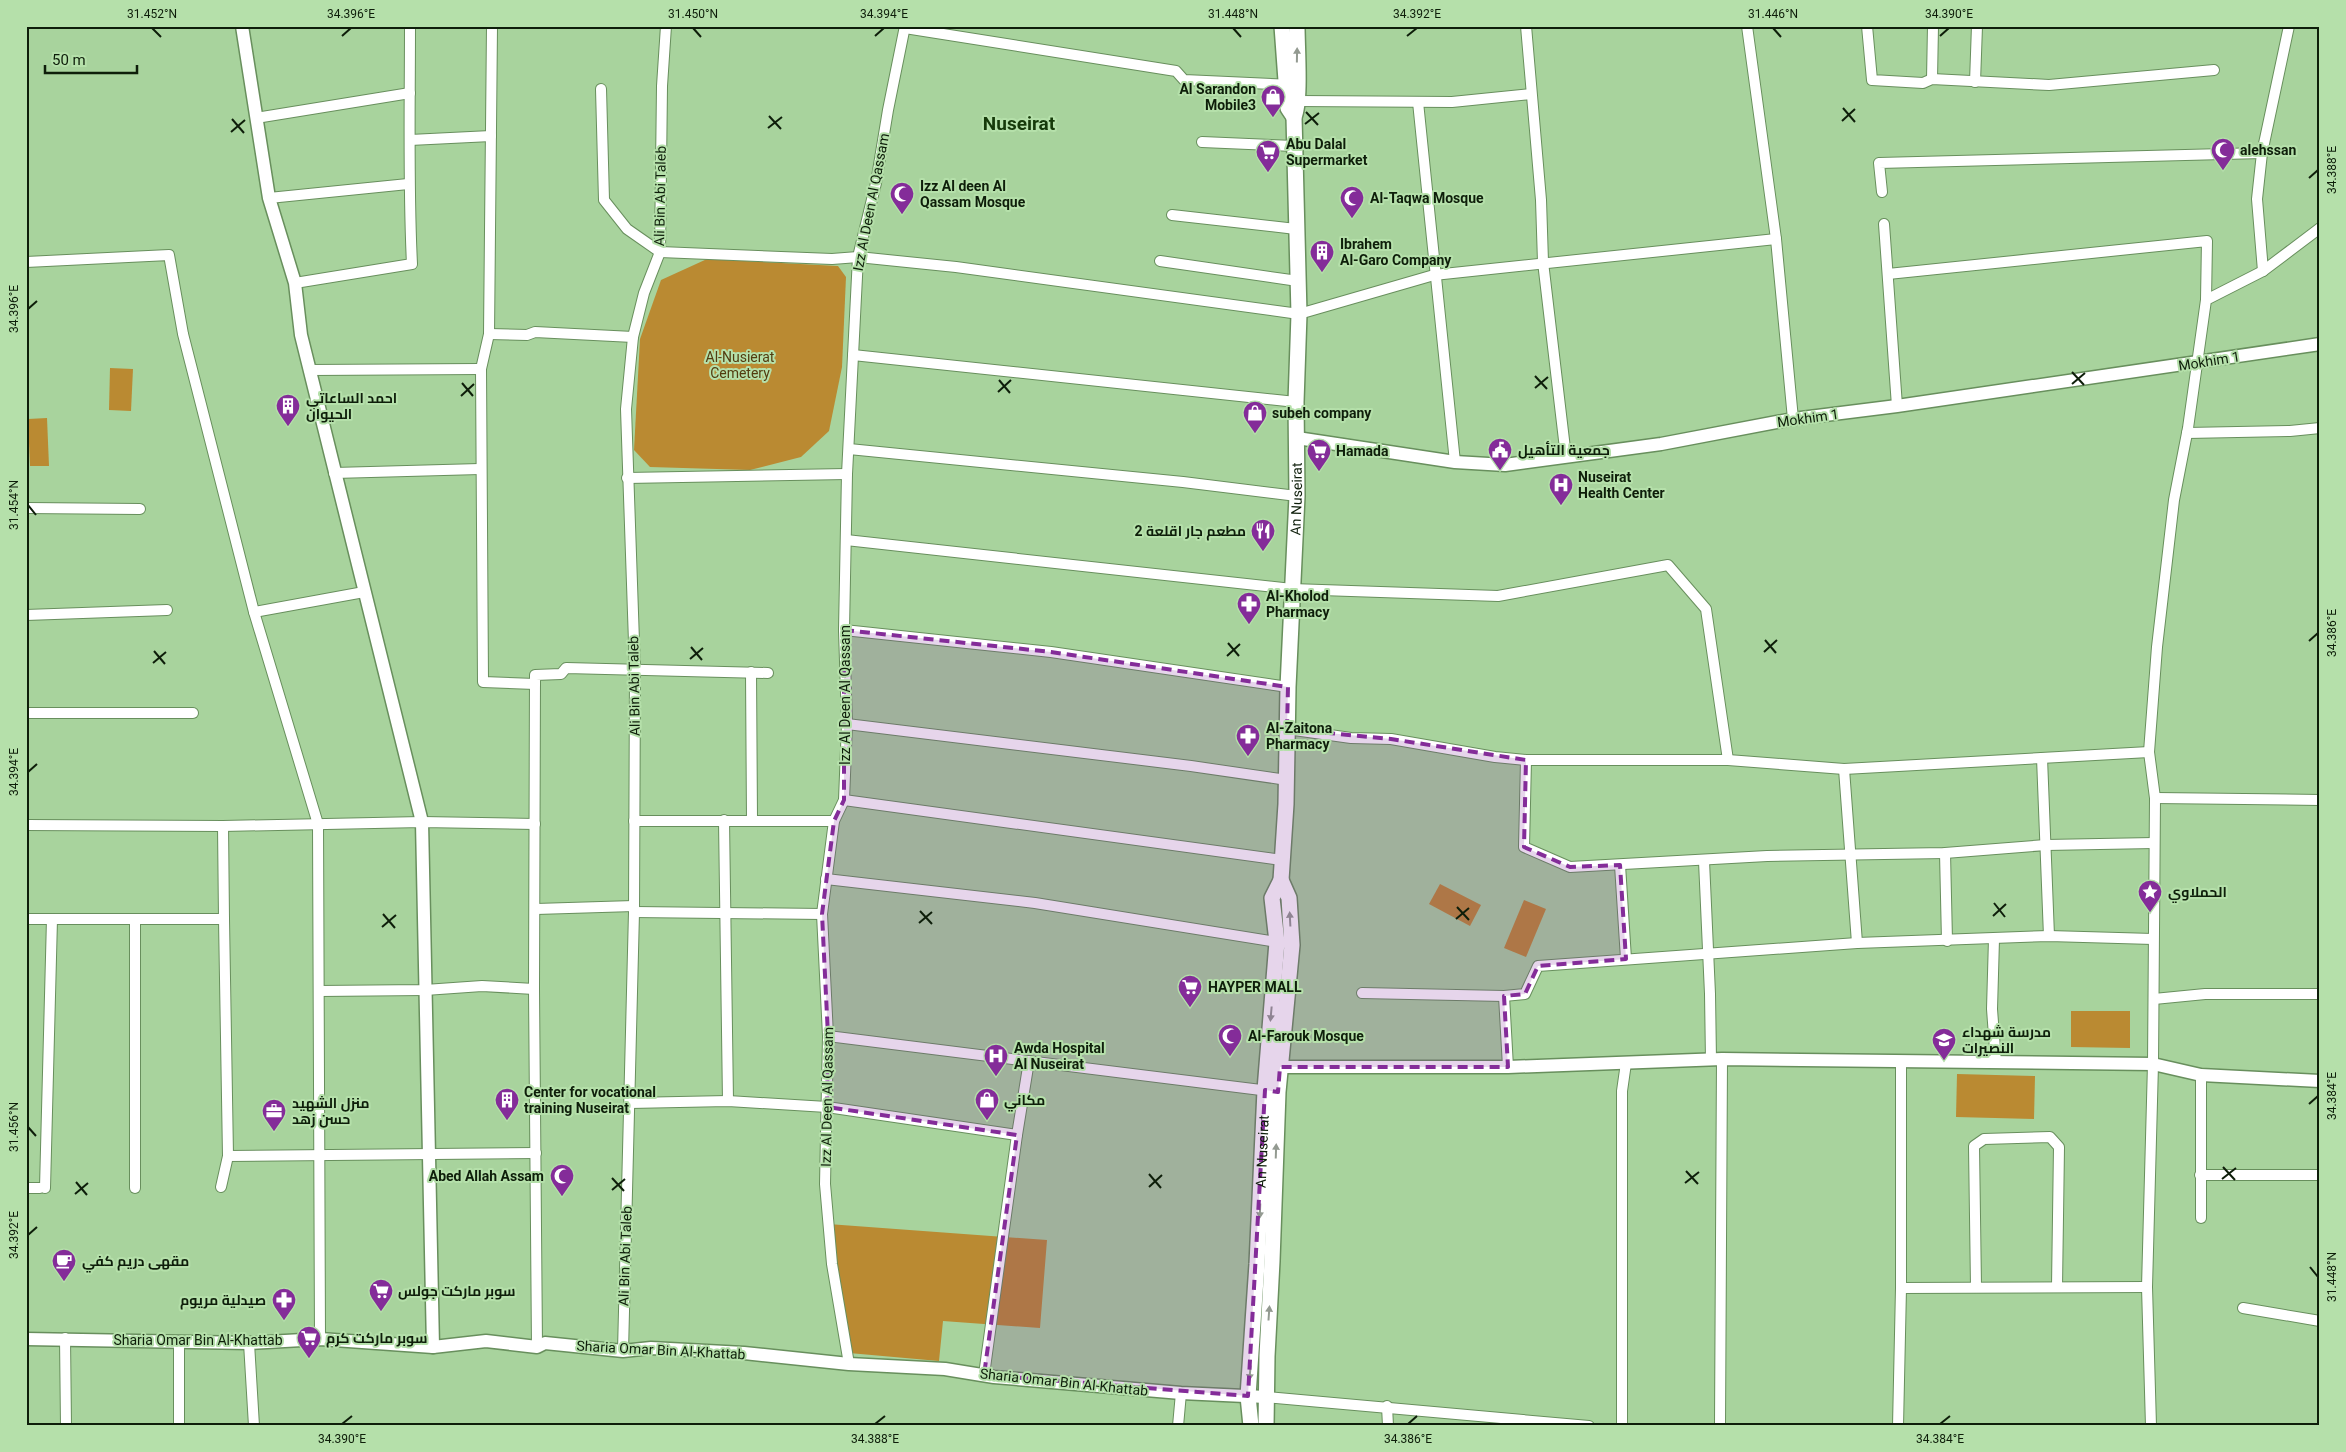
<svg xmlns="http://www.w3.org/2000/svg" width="2346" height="1452" font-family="Roboto,Cairo,sans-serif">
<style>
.green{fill:#ba8a32}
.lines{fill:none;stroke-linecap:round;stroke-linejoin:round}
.minor-casing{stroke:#688f5d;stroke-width:12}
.tertiary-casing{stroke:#688f5d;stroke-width:15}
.secondary-casing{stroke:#688f5d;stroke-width:18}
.minor{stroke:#fff;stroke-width:10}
.tertiary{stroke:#fff;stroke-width:12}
.secondary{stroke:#fff;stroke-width:15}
.oneway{fill:#939a91}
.marked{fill:#842c99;fill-opacity:0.2;stroke:#842c99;stroke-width:4;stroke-dasharray:10 6;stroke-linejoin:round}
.ticks{fill:none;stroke:#0e1e0a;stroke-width:2}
.labels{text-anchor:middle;stroke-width:4;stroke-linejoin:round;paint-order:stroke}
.poi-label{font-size:14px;font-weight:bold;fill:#0e1e0a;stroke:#b5e0aa;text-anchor:start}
.street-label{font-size:14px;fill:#0e1e0a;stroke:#b5e0aa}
.park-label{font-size:14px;fill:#523b0f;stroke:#b5e0aa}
.district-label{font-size:19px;font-weight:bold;fill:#163a0a;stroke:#b5e0aa}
.neatline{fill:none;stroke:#0e1e0a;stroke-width:2}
.ticks-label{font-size:12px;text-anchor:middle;fill:#0e1e0a}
</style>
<rect width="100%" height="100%" fill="#a8d39d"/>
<!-- green -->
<g class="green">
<path d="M707,259L838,266L846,277L842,367L829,431L801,457L750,470L650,467L634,450L640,339L661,280Z"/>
<path d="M110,368L133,369L131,411L109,410Z"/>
<path d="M47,418L49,466H30L28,419Z"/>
<path d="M1440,884L1481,905L1470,926L1429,904Z"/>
<path d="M1524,900L1546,909L1526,957L1504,948Z"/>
<path d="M2071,1011H2130V1048L2071,1047Z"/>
<path d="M1957,1074L2035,1076L2034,1119L1956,1117Z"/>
<path d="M828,1224L1047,1240L1040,1328L943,1321L939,1361L849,1353Z"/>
</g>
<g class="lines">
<defs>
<g id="minor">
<path d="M492,26L489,334L481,369L483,682L535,684"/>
<path d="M1526,26L1541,200L1543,262L1566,457"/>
<path d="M1747,26L1776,239L1793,419"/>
<path d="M1867,26L1872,80L1923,83L1932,79L2049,85L2214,70"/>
<path d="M905,28L1176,71L1184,80L1293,85"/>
<path d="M1932,79L1933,26"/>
<path d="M1975,82L1977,26"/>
<path d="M601,89L604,200L627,229L660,252L832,259L858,257L956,267L1299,314L1434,275L1776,239"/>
<path d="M1298,101L1452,102L1531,94"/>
<path d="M1418,102L1455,462"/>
<path d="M256,118L410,93"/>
<path d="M410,140L491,136"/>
<path d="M1202,142L1294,146"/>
<path d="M1882,192L1879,163L2262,153"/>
<path d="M269,198L408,184"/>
<path d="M1172,215L1296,229"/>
<path d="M1884,224L1897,406"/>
<path d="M1160,261L1298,281"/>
<path d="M26,262L169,255L183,334L254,612L318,824L320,1339"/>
<path d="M2263,271L2257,199L2262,153L2289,26"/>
<path d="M1888,274L2207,241L2206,300"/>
<path d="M295,283L412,264C408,185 410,106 410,26"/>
<path d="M489,334L527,335L535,332L633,337"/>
<path d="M853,355L1296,402"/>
<path d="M310,370L481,369"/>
<path d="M2187,433L2290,431L2320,428"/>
<path d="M849,449L1183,482L1297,496"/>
<path d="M334,473L480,469"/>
<path d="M627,478L847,474"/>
<path d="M26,508L140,509"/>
<path d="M846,540L1292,589L1498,596L1668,565L1706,609L1728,760"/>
<path d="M254,612L364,592"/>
<path d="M26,615L167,610"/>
<path d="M844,630L1051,652L1288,687"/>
<path d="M751,672L752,820"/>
<path d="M26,713H193"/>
<path d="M847,724L1191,766L1287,780"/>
<path d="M1287,729L1351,738L1391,739L1495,757L1526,760H1728L1844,769L2149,752"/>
<path d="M2042,758L2049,936"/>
<path d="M1526,760L1524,847L1570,867L1767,856L1945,853L2046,845L2154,843"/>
<path d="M1844,769L1857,943"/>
<path d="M2155,798L2320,800"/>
<path d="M844,800L1282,860"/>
<path d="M724,820L728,1101"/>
<path d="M634,821H834"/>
<path d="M26,825L223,826L422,822L535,824"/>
<path d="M223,826L224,919"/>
<path d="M1945,853L1947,941"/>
<path d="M1704,861L1710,994L1711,1060"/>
<path d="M1620,865L1626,959"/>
<path d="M826,879L1035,903L1283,943"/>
<path d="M536,909L634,906"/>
<path d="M634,912L822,914"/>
<path d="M26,919H224L228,1156L221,1187"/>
<path d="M1994,939L1992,1009L1996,1063"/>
<path d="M319,991L425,990L482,986L534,989"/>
<path d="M1362,993L1504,996L1525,994L1538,966L1857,943L2049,936L2153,939"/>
<path d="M1504,996L1508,1067"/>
<path d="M2154,999L2205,994H2320"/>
<path d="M828,1036L1269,1091"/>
<path d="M630,1103L728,1101L827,1107L1017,1135L1029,1061"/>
<path d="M228,1156L536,1153"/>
<path d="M2200,1175H2320"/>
<path d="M26,1188H40"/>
<path d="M45,1188L52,919"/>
<path d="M135,1188V919"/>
<path d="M2201,1218V1075"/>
<path d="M1976,1287L1974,1146L1984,1139L2050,1137L2059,1147L2057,1287"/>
<path d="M1901,1288L2147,1287"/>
<path d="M2243,1308L2320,1321"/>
<path d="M65,1338L66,1426"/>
<path d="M249,1343L254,1426"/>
<path d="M537,1347L534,989L535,675L561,674L566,668L768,673"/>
<path d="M623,1351L634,912L635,671L626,409L633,337L644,293L660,252L662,86L666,26"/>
<path d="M849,1364L832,1264L825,1184L828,1036L822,914L834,821L844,800L847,724L844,630L847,474L858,257L876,183L888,110L905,26"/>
<path d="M984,1375L1017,1135"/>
<path d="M1266,1397L1589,1426"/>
<path d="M1387,1406L1388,1426"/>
<path d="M179,1426V1341"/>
<path d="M1178,1426L1181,1393"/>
<path d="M1622,1426V1091L1626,1063"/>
<path d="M1720,1426L1722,1059"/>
<path d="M1898,1426L1901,1288V1063"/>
<path d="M2151,1426L2147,1287L2153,1064L2155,798L2149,752L2157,647L2174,500L2188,428L2206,300L2263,271L2320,228"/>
</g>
<g id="tertiary">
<path d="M242,26L269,198L295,283L301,335L422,822L433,1347"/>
<path d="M1297,438L1455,462L1505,465L1661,444L1793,419L1897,406L2320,344"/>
<path d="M1280,1067H1508L1722,1059L2153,1064L2201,1075L2320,1081"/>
<path d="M26,1339L249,1343L320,1339L433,1347L486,1341L537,1347L545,1343L623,1351L651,1348L744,1353L849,1364L945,1369L994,1377L1181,1393L1266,1397"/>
</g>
<g id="secondary">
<path d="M1282,26L1288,108L1294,117"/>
<path id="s1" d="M1251,1426L1248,1396L1257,1264L1265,1090L1277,942L1272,898L1281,880L1286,804L1288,687L1297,496L1296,402L1299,314L1294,117C1301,100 1297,48 1297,26"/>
<path d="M1266,1426L1267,1356L1272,1261L1278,1092L1292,945L1289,898L1281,880"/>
</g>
</defs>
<!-- minor casing -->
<use href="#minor" class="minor-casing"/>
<!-- tertiary casing -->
<use href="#tertiary" class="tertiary-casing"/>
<!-- secondary casing -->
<use href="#secondary" class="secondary-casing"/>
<!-- minor -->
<use href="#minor" class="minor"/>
<!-- tertiary -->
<use href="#tertiary" class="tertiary"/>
<!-- secondary -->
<use href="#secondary" class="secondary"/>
</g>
<!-- one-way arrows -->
<defs><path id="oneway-solid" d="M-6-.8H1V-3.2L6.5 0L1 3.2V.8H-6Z" transform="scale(1.25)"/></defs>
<g class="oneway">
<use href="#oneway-solid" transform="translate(1297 55) rotate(-89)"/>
<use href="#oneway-solid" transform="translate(1290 919) rotate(-93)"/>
<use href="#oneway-solid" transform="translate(1271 1014) rotate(95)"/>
<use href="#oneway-solid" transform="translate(1276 1151) rotate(-88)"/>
<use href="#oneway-solid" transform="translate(1260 1211) rotate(92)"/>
<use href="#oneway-solid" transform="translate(1269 1313) rotate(-86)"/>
<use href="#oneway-solid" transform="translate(1250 1373) rotate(95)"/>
</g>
<!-- marked area -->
<path class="marked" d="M844,630L1051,652L1288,687L1287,729L1391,739L1526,760L1524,847L1570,867L1620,865L1626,959L1538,966L1525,994L1504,996L1508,1067H1280L1278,1092L1265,1090L1248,1396L984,1375L1017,1135L827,1107L828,1036L822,914L834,821L844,800Z"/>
<!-- ticks -->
<path class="ticks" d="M152,28L161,37M693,28L701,37M1233,28L1241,37M1773,28L1781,37M342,36L351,28M875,36L884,28M1407,36L1417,28M1940,36L1949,28M1843,108L1855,122M1306,112L1318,125M769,116L781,129M232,119L244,133M1842,121L1855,109M1305,124L1319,113M768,128L782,117M231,132L245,120M2309,178L2318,170M28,309L37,301M2072,372L2084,385M1535,376L1547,389M999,380L1010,393M462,383L473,396M2072,384L2085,373M1535,388L1548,377M998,392L1011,380M461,396L474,384M28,505L36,515M1765,640L1776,653M2309,641L2318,633M1228,643L1239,656M691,647L702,660M154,651L165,664M1764,652L1777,640M1227,656L1240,644M690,659L703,648M153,663L166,652M28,772L37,764M1994,903L2005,917M1457,907L1469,920M920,911L932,924M383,914L395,928M1993,916L2006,904M1456,919L1469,908M919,923L932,912M382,927L396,915M2309,1104L2318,1096M28,1127L36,1136M2223,1167L2235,1180M1686,1171L1698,1184M1149,1174L1161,1188M612,1178L624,1191M2222,1179L2236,1168M76,1182L87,1195M1685,1183L1699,1172M1149,1187L1162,1175M612,1190L625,1179M75,1194L88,1183M28,1235L37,1227M2310,1267L2318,1277M342,1424L352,1416M875,1424L885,1416M1408,1424L1417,1416M1940,1424L1950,1416"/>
<!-- icons -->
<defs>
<symbol id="shop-pin" viewBox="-11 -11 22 30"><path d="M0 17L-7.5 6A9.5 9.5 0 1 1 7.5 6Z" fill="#842c99" stroke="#b5e0aa"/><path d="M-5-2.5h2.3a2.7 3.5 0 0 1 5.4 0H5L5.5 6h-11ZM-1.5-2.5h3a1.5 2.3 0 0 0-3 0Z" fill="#fff"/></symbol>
<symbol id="mosque-pin" viewBox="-11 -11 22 30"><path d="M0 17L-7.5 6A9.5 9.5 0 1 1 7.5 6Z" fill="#842c99" stroke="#b5e0aa"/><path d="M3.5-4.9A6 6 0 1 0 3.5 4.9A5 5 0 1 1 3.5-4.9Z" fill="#fff"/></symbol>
<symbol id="supermarket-pin" viewBox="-11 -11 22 30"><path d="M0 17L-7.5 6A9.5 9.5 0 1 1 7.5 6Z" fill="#842c99" stroke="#b5e0aa"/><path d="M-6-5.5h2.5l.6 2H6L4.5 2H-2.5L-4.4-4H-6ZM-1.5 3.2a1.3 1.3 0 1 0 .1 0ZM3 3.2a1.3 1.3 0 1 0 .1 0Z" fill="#fff"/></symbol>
<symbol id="building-pin" viewBox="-11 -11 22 30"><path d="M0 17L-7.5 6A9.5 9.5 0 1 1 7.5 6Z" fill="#842c99" stroke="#b5e0aa"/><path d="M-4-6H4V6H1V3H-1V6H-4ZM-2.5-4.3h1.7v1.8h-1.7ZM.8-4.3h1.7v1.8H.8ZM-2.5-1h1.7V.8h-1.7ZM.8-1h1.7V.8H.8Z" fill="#fff"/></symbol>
<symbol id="civic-pin" viewBox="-11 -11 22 30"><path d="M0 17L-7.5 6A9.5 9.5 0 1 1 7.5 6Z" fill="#842c99" stroke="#b5e0aa"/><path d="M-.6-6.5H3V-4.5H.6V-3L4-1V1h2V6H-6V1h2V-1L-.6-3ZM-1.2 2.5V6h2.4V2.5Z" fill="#fff"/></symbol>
<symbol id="hospital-pin" viewBox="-11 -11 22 30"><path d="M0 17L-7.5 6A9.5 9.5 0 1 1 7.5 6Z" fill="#842c99" stroke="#b5e0aa"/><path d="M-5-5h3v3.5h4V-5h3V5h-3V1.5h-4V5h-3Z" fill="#fff"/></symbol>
<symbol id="restaurant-pin" viewBox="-11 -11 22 30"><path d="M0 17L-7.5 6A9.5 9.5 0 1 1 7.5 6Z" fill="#842c99" stroke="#b5e0aa"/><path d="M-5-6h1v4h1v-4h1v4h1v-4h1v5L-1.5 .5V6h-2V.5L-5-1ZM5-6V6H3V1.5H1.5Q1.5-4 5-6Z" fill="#fff"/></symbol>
<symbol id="pharmacy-pin" viewBox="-11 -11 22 30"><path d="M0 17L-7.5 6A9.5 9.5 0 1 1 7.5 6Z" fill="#842c99" stroke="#b5e0aa"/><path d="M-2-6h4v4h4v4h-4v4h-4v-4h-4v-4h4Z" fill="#fff"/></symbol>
<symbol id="sight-pin" viewBox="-11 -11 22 30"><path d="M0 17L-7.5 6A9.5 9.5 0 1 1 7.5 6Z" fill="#842c99" stroke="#b5e0aa"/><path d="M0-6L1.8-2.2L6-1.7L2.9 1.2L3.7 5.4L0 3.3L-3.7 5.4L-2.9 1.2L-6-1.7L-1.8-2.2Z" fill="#fff"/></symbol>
<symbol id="school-pin" viewBox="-11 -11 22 30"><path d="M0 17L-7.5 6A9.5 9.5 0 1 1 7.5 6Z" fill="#842c99" stroke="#b5e0aa"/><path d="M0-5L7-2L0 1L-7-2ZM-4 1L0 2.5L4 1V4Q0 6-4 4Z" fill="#fff"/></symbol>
<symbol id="office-pin" viewBox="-11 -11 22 30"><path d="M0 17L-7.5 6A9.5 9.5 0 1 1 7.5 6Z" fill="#842c99" stroke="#b5e0aa"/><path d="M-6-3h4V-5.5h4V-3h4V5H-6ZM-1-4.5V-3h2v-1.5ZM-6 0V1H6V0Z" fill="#fff"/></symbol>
<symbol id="cafe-pin" viewBox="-11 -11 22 30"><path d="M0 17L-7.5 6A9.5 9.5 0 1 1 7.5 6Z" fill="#842c99" stroke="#b5e0aa"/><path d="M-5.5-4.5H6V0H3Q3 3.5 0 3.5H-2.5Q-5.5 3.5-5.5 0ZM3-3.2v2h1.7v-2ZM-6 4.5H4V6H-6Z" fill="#fff"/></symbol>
</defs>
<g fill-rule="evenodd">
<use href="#shop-pin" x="1259" y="83" width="28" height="38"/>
<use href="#mosque-pin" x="2209" y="136" width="28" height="38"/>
<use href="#supermarket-pin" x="1254" y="138" width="28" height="38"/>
<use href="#mosque-pin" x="888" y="180" width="28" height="38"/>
<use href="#mosque-pin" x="1338" y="184" width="28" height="38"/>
<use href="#building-pin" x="1308" y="238" width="28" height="38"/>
<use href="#building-pin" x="274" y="392" width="28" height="38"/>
<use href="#shop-pin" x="1241" y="399" width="28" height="38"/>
<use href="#civic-pin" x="1486" y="436" width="28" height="38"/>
<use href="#supermarket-pin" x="1305" y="437" width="28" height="38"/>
<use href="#hospital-pin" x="1547" y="471" width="28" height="38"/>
<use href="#restaurant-pin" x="1249" y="517" width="28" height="38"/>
<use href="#pharmacy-pin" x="1235" y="590" width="28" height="38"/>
<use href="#pharmacy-pin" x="1234" y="722" width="28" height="38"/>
<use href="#sight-pin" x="2136" y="878" width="28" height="38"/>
<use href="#supermarket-pin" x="1176" y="973" width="28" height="38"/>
<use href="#mosque-pin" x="1216" y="1022" width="28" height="38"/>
<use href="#school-pin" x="1930" y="1026" width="28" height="38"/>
<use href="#hospital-pin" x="982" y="1042" width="28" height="38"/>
<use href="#building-pin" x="493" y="1086" width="28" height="38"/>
<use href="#shop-pin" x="973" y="1086" width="28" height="38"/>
<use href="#office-pin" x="260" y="1097" width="28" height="38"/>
<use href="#mosque-pin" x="548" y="1162" width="28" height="38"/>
<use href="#cafe-pin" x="50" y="1247" width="28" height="38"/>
<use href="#supermarket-pin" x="367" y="1277" width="28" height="38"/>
<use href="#pharmacy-pin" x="270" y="1286" width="28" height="38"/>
<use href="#supermarket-pin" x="295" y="1324" width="28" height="38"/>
</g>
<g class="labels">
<!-- poi labels -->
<g class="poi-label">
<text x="1256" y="94" text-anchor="end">Al Sarandon<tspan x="1256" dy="16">Mobile3</tspan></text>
<text x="1286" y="149">Abu Dalal<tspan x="1286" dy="16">Supermarket</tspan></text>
<text x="2240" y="155">alehssan</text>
<text x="920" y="191">Izz Al deen Al<tspan x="920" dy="16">Qassam Mosque</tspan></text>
<text x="1370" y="203">Al-Taqwa Mosque</text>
<text x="1340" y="249">Ibrahem<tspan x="1340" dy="16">Al-Garo Company</tspan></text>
<text x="306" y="403">احمد الساعاتي<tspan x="306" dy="16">الحيوان</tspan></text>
<text x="1272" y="418">subeh company</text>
<text x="1518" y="455">جمعية التأهيل</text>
<text x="1336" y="456">Hamada</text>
<text x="1578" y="482">Nuseirat<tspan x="1578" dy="16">Health Center</tspan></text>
<text x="1246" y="536" text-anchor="end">مطعم جار اقلعة 2</text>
<text x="1266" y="601">Al-Kholod<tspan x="1266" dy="16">Pharmacy</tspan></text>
<text x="1266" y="733">Al-Zaitona<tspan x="1266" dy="16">Pharmacy</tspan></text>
<text x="2168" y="897">الحملاوي</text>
<text x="1208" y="992">HAYPER MALL</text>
<text x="1962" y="1037">مدرسة شهداء<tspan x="1962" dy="16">النصيرات</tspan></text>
<text x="1248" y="1041">Al-Farouk Mosque</text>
<text x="1014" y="1053">Awda Hospital<tspan x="1014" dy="16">Al Nuseirat</tspan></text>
<text x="524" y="1097">Center for vocational<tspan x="524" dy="16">training Nuseirat</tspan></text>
<text x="1004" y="1105">مكاني</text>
<text x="292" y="1108">منزل الشهيد<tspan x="292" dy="16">حسن زهد</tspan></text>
<text x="544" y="1181" text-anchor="end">Abed Allah Assam</text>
<text x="82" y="1266">مقهى دريم كفي</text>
<text x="398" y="1296">سوبر ماركت جولس</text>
<text x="266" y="1305" text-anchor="end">صيدلية مريوم</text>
<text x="326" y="1343">سوبر ماركت كرم</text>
</g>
<!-- street labels -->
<g class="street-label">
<text transform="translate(660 196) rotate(-89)" y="5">Ali Bin Abi Taleb</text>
<text transform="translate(871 202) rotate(-79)" y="5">Izz Al Deen Al Qassam</text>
<text transform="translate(2209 361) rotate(-9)" y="5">Mokhim 1</text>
<text transform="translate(1808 418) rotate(-8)" y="5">Mokhim 1</text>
<text dy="5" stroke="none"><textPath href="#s1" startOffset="931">An Nuseirat</textPath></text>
<text transform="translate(634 686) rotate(-91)" y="5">Ali Bin Abi Taleb</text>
<text transform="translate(845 695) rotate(-90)" y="5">Izz Al Deen Al Qassam</text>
<text transform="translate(827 1097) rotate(-89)" y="5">Izz Al Deen Al Qassam</text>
<text dy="5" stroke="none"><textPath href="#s1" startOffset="275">An Nuseirat</textPath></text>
<text transform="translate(625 1256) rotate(-88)" y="5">Ali Bin Abi Taleb</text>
<text x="198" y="1345">Sharia Omar Bin Al-Khattab</text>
<text transform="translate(661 1350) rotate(3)" y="5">Sharia Omar Bin Al-Khattab</text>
<text transform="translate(1064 1382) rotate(6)" y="5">Sharia Omar Bin Al-Khattab</text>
</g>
<!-- park labels -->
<g class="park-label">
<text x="740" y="362">Al-Nusierat<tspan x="740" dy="16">Cemetery</tspan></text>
</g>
<!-- district labels -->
<g class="district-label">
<text x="1019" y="130">Nuseirat</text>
</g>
</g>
<!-- border -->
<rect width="2346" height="1452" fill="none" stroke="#b5e0aa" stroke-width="55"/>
<!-- scale -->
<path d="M45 65v8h92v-8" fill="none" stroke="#0e1e0a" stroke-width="2.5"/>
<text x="52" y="65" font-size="15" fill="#0e1e0a" stroke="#b5e0aa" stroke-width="4" paint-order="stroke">50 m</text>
<rect x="28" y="28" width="2290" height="1396" class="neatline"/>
<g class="ticks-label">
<text x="152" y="18">31.452°N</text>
<text x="351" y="18">34.396°E</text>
<text x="693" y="18">31.450°N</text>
<text x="884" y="18">34.394°E</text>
<text x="1233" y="18">31.448°N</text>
<text x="1417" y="18">34.392°E</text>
<text x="1773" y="18">31.446°N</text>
<text x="1949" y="18">34.390°E</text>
<text transform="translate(2332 170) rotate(-90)" y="4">34.388°E</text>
<text transform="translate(14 309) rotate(-90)" y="4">34.396°E</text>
<text transform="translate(14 505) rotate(-90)" y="4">31.454°N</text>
<text transform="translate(2332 633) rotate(-90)" y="4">34.386°E</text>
<text transform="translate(14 772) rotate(-90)" y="4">34.394°E</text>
<text transform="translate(2332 1096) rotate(-90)" y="4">34.384°E</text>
<text transform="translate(14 1127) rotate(-90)" y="4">31.456°N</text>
<text transform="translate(14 1235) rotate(-90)" y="4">34.392°E</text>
<text transform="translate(2332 1277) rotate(-90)" y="4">31.448°N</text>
<text x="342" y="1443">34.390°E</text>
<text x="875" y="1443">34.388°E</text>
<text x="1408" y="1443">34.386°E</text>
<text x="1940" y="1443">34.384°E</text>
</g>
</svg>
